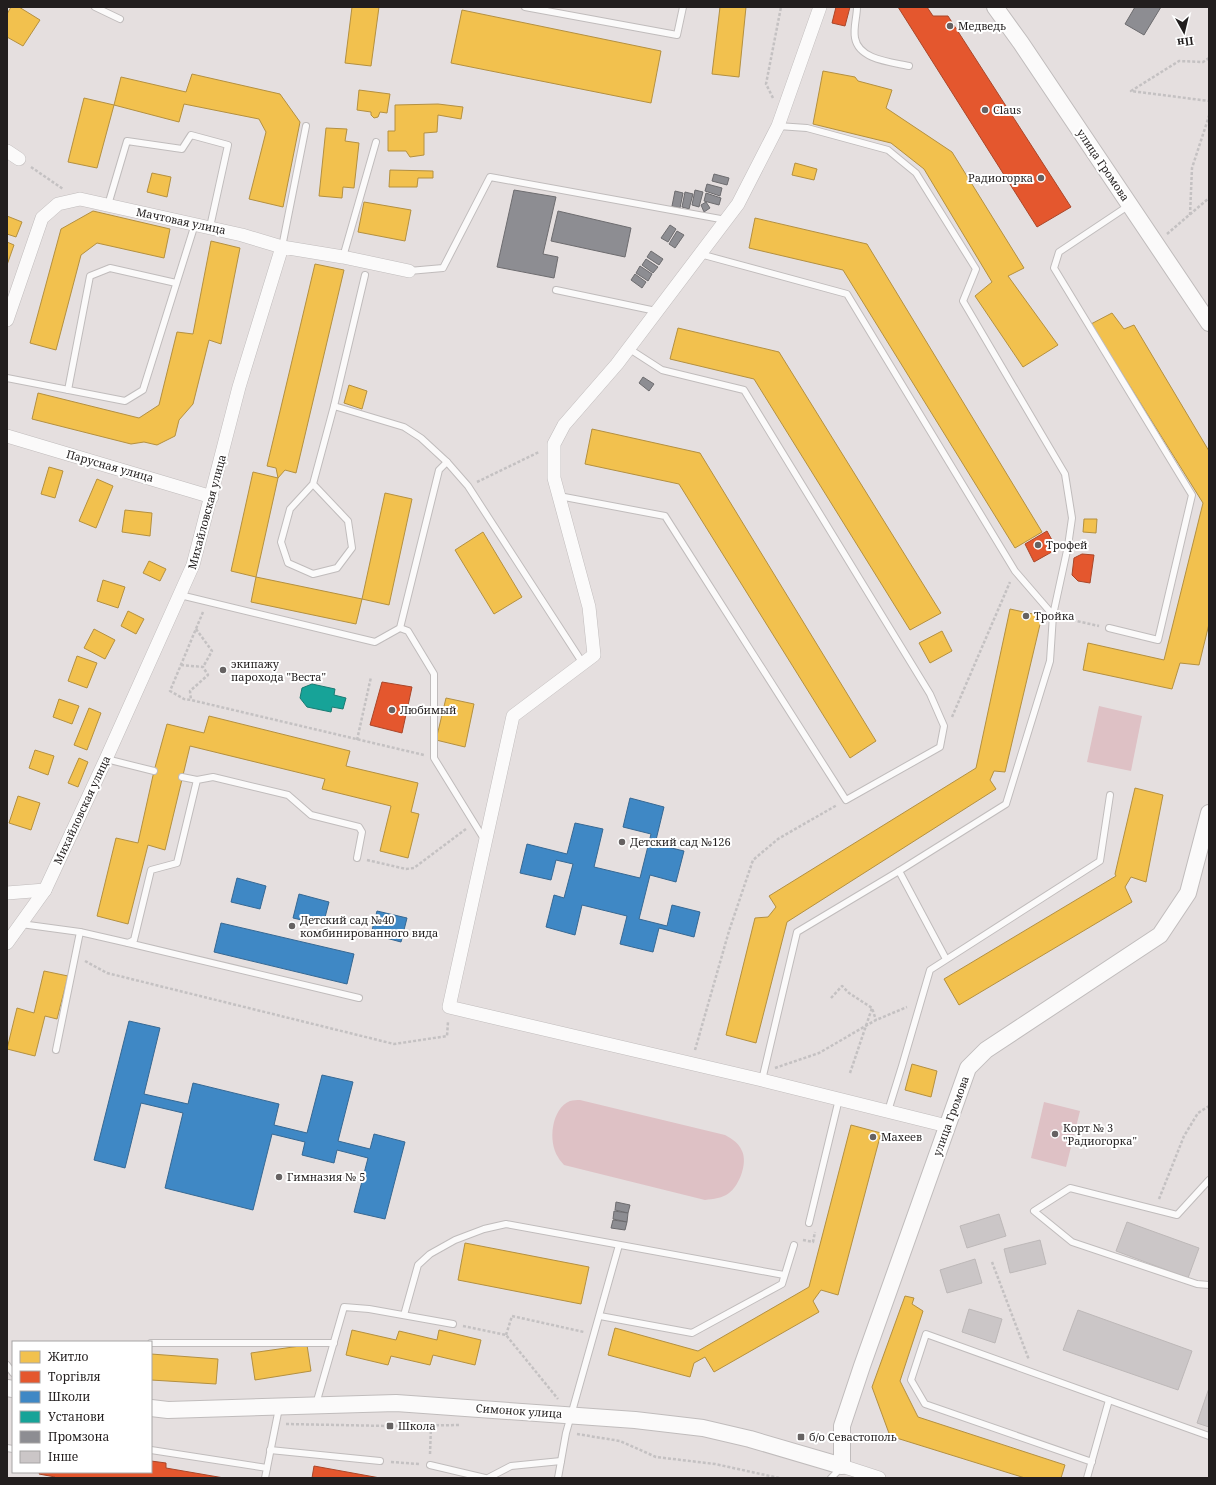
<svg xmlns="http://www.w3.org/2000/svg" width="1216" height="1485" font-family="'Noto Serif',serif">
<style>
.green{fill:#dec1c5}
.homes{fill:#f2c14e;stroke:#b49040}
.shops{fill:#e4572e;stroke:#aa4629}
.schools{fill:#3f88c5;stroke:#366893}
.public{fill:#17a398;stroke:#1a7b73}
.industry{fill:#8d8d92;stroke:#6d6c6f}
.building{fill:#cbc6c7;stroke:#bdb8b8}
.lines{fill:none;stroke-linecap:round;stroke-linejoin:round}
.service-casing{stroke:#c0bcbc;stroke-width:8}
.minor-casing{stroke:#c0bcbc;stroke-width:14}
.tertiary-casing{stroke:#c0bcbc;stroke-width:18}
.path{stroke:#c4c1c2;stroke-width:2.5;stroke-dasharray:3 2;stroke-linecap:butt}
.service{stroke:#fbfafa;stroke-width:6}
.minor{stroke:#fbfafa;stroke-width:13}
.tertiary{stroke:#fbfafa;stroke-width:16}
.poi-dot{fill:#666262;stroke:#fff;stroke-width:1.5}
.labels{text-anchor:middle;stroke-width:4;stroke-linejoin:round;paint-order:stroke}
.poi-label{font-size:11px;fill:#221e1e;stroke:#fff;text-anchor:start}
.street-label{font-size:11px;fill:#221e1e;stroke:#fff}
</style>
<rect width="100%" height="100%" fill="#e5dfdf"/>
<!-- green -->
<g class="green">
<path d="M1099,706L1142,716L1131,771L1087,762Z"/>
<path d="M580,1100L725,1135C732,1139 739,1143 742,1151C748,1163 739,1186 729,1193C723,1198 713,1199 705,1200L564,1165C562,1162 559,1160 558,1157C548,1142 551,1109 570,1101C573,1100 577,1100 580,1100Z"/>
<path d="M1044,1102L1080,1111L1066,1167L1031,1158Z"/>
</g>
<!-- homes -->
<g class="homes">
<path d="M11,7H19L40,20L23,46L7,37V14Z"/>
<path d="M352,7H379L371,66L345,63Z"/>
<path d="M720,7H746L739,77L712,74Z"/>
<path d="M462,10L661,51L651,103L451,63Z"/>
<path d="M823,71L855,77L858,81L892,90L886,108L952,152L1024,268L1008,276L1058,345L1023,367L975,296L992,282L924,169L891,143L813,124Z"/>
<path d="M192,74L280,94L300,122L283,207L249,199L266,132L259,119L184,104L179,122L114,105L121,77L186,92Z"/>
<path d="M359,90L390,94L387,113L380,112L378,117L374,118L371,115V112L357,110Z"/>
<path d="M84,98L114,105L97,168L68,162Z"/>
<path d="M438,104L463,107L461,119L438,115L437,132L424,133V155L410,157L406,151H388V131H395V105Z"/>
<path d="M326,128L347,129L345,141L359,143L354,188L343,187L342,198L319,196Z"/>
<path d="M795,163L817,169L814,180L792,175Z"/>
<path d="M390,170L433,171V178H418L417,187H389Z"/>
<path d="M152,173L171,177L167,197L147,192Z"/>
<path d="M364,202L411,210L405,241L358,232Z"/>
<path d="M93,211L170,229L164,258L97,243L81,255L56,350L30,343L61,229Z"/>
<path d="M7,216L22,222L16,237L7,234Z"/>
<path d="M755,218L867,244L1042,532L1015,548L843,270L749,248Z"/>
<path d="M211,241L240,248L221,344L209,340L193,404L179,420L175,436L157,445L144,442L131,444L32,419L38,393L139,418L159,405L177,332L193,334Z"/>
<path d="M7,242L14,245L7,265Z"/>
<path d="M315,264L344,270L296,473L285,470L278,478L276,468L267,466Z"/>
<path d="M1112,313L1124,329L1134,325L1209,451V624L1199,665L1180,663L1172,689L1083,670L1088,643L1164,660L1203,503L1091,324Z"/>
<path d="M678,328L779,352L941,613L910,630L754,379L670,359Z"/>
<path d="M349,385L367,391L362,409L344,403Z"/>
<path d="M592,429L700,453L876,741L850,758L679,484L585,464Z"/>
<path d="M49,467L63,471L55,498L41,494Z"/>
<path d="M253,472L278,478L256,577L231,571Z"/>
<path d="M97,479L113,486L96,528L79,521Z"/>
<path d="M385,493L412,499L389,605L362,599Z"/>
<path d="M125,510L152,513L150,536L122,532Z"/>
<path d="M1084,519H1097L1096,533L1083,532Z"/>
<path d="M483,532L522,597L494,614L455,550Z"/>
<path d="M149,561L166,569L160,581L143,573Z"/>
<path d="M256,577L362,599L356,624L251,602Z"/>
<path d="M103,580L125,587L118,608L97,601Z"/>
<path d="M1010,609L1042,616L1005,772L994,771L990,780L996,789L787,922L756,1043L726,1035L755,918L768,917L776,907L769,896L976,768Z"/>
<path d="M128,611L144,619L136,634L121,626Z"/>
<path d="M94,629L115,640L105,659L84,648Z"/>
<path d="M942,631L952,651L930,663L919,643Z"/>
<path d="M77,656L97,663L87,688L68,681Z"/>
<path d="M446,698L474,704L465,747L436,740Z"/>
<path d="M59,699L79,706L72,724L53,717Z"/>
<path d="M89,708L101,713L87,750L74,745Z"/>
<path d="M209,716L350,751L346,766L418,783L411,812L419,814L408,858L380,851L391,806L322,789L325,779L190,746L165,850L148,845L128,924L97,916L116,838L138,843L154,771L167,724L204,733Z"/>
<path d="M35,750L54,756L48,775L29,768Z"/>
<path d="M79,758L88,762L78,787L68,783Z"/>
<path d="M1135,788L1163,795L1146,882L1131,877L1125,887L1132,902L959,1005L944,979L1116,876L1115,874Z"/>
<path d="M18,796L40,803L31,830L9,823Z"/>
<path d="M44,971L68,976L57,1019L45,1016L35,1056L7,1049L17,1008L34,1013Z"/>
<path d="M912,1064L937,1071L931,1097L905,1090Z"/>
<path d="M851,1125L881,1133L838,1295L821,1290L813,1301L819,1312L714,1372L705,1357L694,1363L690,1377L608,1355L615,1328L698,1351L809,1287Z"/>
<path d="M465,1243L589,1267L581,1304L458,1280Z"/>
<path d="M905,1296L914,1298L912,1304L923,1311L900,1381L918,1417L1065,1465L1061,1478H1025L890,1436L872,1387Z"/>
<path d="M352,1330L396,1340L399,1331L437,1340L439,1330L481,1340L475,1365L433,1355L430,1365L391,1356L388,1365L346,1355Z"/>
<path d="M307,1345L311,1371L255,1380L251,1353Z"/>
<path d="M151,1354L218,1359L216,1384L151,1380Z"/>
</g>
<!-- shops -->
<g class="shops">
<path d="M836,7H850L845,26L832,23Z"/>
<path d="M898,7H927L933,16H948L1071,207L1037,227Z"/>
<path d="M1047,531L1057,549L1034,562L1025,544Z"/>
<path d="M1082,554L1094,555L1090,583L1078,581L1072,575L1074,558Z"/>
<path d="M382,682L412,687L402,733L370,725Z"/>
<path d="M151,1461L166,1463V1468L224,1478H55V1477L39,1474L40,1472H151Z"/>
<path d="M314,1466L380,1478H312Z"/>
</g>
<!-- schools -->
<g class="schools">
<path d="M630,798L664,807L655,844L684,851L676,882L650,875L639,919L667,926L672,905L700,912L694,937L659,928L653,952L620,944L627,916L582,905L575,935L546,927L554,895L564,898L573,864L556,860L551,880L520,873L527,844L567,854L575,823L603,829L594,867L640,878L651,834L623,827Z"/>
<path d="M237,878L266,886L260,909L231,902Z"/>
<path d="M299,894L329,902L323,925L293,918Z"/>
<path d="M377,911L407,918L401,942L371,934Z"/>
<path d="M221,923L354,954L347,984L214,952Z"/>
<path d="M129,1021L160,1028L144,1094L188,1104L193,1083L279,1104L274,1125L307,1133L322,1075L353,1082L338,1141L370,1149L374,1134L405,1142L385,1219L354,1212L368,1158L337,1150L334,1163L302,1155L305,1142L272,1134L253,1210L165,1188L183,1113L141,1103L125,1168L94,1160Z"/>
</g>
<!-- public -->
<path class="public" d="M312,684L335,689L334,695L346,698L343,709L332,707L331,712L307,707L300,698L302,688Z"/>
<!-- industry -->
<g class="industry">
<path d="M1135,7H1161L1144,35L1125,24Z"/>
<path d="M714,174L729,178L727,185L712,181Z"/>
<path d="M707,184L722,188L720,196L705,191Z"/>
<path d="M514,190L556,197L543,254L558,257L554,278L497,267Z"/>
<path d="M695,190L703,192L699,207L692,205Z"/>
<path d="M675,191L683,193L680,208L672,206Z"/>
<path d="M685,192L693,194L689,209L682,207Z"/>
<path d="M706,193L721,198L719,205L704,201Z"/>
<path d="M706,202L710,208L704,212L701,205Z"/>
<path d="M558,211L631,228L625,257L551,241Z"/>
<path d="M670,225L676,229L668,242L661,238Z"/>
<path d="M677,231L684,235L675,248L669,244Z"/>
<path d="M651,251L663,259L659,265L647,257Z"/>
<path d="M646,259L658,267L653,273L642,265Z"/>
<path d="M640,266L652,274L648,281L636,273Z"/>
<path d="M635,274L646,282L642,288L631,280Z"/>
<path d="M643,377L654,384L649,391L639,383Z"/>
<path d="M616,1202L630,1205L628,1213L615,1210Z"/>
<path d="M614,1211L628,1213L627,1222L613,1219Z"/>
<path d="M613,1220L627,1222L625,1230L611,1228Z"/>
</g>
<!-- building -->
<g class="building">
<path d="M999,1214L1006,1236L967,1248L960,1226Z"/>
<path d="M1127,1222L1199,1248L1188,1278L1116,1251Z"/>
<path d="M1040,1240L1046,1264L1010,1273L1004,1249Z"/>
<path d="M975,1259L982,1283L947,1293L940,1270Z"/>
<path d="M969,1309L1002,1319L995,1343L962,1332Z"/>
<path d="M1078,1310L1192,1351L1178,1390L1063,1350Z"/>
<path d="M1209,1388V1427L1197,1423Z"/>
</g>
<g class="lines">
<defs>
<g id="service">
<path d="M95,7L120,19"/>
<path d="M525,7L677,35L683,7"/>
<path d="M857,7C857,17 853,28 855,38C859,60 891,62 909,66"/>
<path d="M108,205L127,141L182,149L191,135L228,145L210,227"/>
<path d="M282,247L306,126"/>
<path d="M700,254L847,294L1015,571L1053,615L1068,546L1072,518L1065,474L963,301L976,269L916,173L888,150L807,128L778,126"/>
<path d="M343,257L376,142"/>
<path d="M409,271L443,268L490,177L726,220"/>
<path d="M556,290L656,311"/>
<path d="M7,378L125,401L143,390L195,224"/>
<path d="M68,390L90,276L110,268L176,283"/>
<path d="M334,406L365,275"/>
<path d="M313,484L348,521L352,548L337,568L313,574L288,563L281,542L290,509L313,484L334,406L404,427L421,438L447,462"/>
<path d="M559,496L665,516L846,800L940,747L944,726L930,694L744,390L662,370L628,348"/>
<path d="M180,595L375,642L400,628L439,470L447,462L468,486L582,662"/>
<path d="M400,628L408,631L434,674V758L484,839"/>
<path d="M1109,628L1158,640L1192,495L1054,268L1059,252L1128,206"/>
<path d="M106,759L154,771"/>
<path d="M182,777L197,780"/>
<path d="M21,924L80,932L128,943L134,940L151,870L177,863L197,780L213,777L288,795L311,815L359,827L362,832L357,858"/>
<path d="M128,943L359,998"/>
<path d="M946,959L899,871L1006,804L1050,661L1053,615"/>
<path d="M56,1050L80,932"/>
<path d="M762,1080L797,932L899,871"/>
<path d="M888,1111L902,1066L930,970L1100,861L1110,795"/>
<path d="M1209,1180L1177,1215L1070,1188L1034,1211L1072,1242L1197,1284L1209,1285"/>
<path d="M809,1223L839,1099"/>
<path d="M404,1315L418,1265L430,1254L455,1240L484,1229L506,1224L784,1275"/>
<path d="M600,1316L692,1333L782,1284L794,1245"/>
<path d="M151,1343H334"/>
<path d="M7,1365L13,1373"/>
<path d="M316,1404L344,1307L369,1309L453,1324"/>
<path d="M7,1448L13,1449"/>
<path d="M151,1450L267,1468"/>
<path d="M270,1450L380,1461"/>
<path d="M1092,1462L925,1404L911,1380L926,1334L1109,1400"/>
<path d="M430,1465L485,1478"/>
<path d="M265,1478L279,1408"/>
<path d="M488,1478L511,1466L561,1461"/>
<path d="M558,1478L566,1433L619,1245"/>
<path d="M831,1478L841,1468"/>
<path d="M1087,1478L1109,1400L1209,1436"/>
</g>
<g id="minor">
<path d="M820,7L778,126L738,204L617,364L564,425L554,444V478L589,607L594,655L513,716L449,1007L762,1080L947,1126"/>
<path d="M7,151L19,159"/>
<path d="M7,320L42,218L58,204L80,199L242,235L282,247"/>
<path d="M7,436L212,497"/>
<path d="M7,893L45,890"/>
<path d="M7,943L45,890L106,759L193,565L239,387L282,247L343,257L409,271"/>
<path d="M842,1466L879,1478"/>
</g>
<g id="tertiary">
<path d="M995,7L1021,43L1209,323"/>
<path d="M7,1388L13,1389"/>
<path d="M151,1408L168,1410L396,1403L635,1420L703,1428L750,1439L842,1466V1426L862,1366L968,1068L986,1050L1160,935L1188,893L1209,813"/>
</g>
</defs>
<!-- service casing -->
<use href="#service" class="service-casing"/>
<!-- minor casing -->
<use href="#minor" class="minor-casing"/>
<!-- tertiary casing -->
<use href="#tertiary" class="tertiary-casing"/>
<!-- path -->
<g class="path">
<path d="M1209,58L1203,62L1179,61L1131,91L1209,101"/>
<path d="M773,98L766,84L781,7"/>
<path d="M31,167L63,189"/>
<path d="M1190,215L1192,168L1209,116"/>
<path d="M1167,234L1209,198"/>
<path d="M477,482L539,452"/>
<path d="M203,612L170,691L184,699L191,700L424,755"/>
<path d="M1063,618L1099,626"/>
<path d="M196,629L212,651L203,667"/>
<path d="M181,665L203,667L208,675L190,691L191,700"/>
<path d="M952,717L1010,582"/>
<path d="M357,740L371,677"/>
<path d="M367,860L406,869L414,868L466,829"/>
<path d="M85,961L107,973L394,1044L447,1036L448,1022"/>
<path d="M831,998L842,986L849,993L872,1008"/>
<path d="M695,1050L729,931L753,860L778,839L837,805"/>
<path d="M775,1068L819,1053L876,1020L907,1007"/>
<path d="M850,1073L872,1008L876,1020"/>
<path d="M1159,1199L1184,1136L1198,1113L1209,1106"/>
<path d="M803,1240L813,1242L815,1232"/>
<path d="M992,1262L1029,1360"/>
<path d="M463,1326L506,1335L558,1399"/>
<path d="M506,1335L512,1316L584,1332"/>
<path d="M286,1424L390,1426L461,1425"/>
<path d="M577,1434L620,1441L656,1457L715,1464L779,1478"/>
<path d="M430,1454L431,1426"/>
<path d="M391,1462L419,1464"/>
</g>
<!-- service -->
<use href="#service" class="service"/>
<!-- minor -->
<use href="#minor" class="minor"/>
<!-- tertiary -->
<use href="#tertiary" class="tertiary"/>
</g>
<!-- markers -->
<g class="poi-dot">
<circle cx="950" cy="26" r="4"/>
<circle cx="985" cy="110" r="4"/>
<circle cx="1041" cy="178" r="4"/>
<circle cx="1038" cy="545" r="4"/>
<circle cx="1026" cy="616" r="4"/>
<circle cx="223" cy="670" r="4"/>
<circle cx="392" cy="710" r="4"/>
<circle cx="622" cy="842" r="4"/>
<circle cx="292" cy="926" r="4"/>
<circle cx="1055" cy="1134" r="4"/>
<circle cx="873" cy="1137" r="4"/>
<circle cx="279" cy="1177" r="4"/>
<rect x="386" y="1422" width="8" height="8" rx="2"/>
<rect x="797" y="1433" width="8" height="8" rx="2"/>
</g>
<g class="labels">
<!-- poi labels -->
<g class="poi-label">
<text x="958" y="30">Медведь</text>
<text x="993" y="114">Claus</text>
<text x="1033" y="182" text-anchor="end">Радиогорка</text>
<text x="1046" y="549">Трофей</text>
<text x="1034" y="620">Тройка</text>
<text x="231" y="668">экипажу<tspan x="231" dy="13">парохода "Веста"</tspan></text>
<text x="400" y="714">Любимый</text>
<text x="630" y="846">Детский сад №126</text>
<text x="300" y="924">Детский сад №40<tspan x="300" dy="13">комбинированного вида</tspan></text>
<text x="1063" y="1132">Корт № 3<tspan x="1063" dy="13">"Радиогорка"</tspan></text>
<text x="881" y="1141">Махеев</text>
<text x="287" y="1181">Гимназия № 5</text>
<text x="398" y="1430">Школа</text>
<text x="809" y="1441">б/о Севастополь</text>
</g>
<!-- street labels -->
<g class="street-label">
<text transform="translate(1103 165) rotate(56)" y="4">улица Громова</text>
<text transform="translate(181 221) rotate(12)" y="4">Мачтовая улица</text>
<text transform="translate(110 466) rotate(16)" y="4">Парусная улица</text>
<text transform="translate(207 512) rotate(-75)" y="4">Михайловская улица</text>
<text transform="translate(82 810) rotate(-65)" y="4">Михайловская улица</text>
<text transform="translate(951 1116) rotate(-70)" y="4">улица Громова</text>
<text transform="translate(519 1411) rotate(4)" y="4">Симонок улица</text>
</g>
</g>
<!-- border -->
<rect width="1216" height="1485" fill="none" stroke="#221e1e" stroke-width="16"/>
<!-- legend -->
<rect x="12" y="1341" width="140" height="132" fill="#ffffff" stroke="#a7a5a5"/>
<rect x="20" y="1351" width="20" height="12" fill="#f2c14e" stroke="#a7a5a5"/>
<text x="48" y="1361" font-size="12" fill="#221e1e">Житло</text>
<rect x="20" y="1371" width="20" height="12" fill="#e4572e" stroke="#a7a5a5"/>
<text x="48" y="1381" font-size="12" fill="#221e1e">Торгівля</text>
<rect x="20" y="1391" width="20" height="12" fill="#3f88c5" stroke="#a7a5a5"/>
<text x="48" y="1401" font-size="12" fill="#221e1e">Школи</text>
<rect x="20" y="1411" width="20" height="12" fill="#17a398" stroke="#a7a5a5"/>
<text x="48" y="1421" font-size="12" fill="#221e1e">Установи</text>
<rect x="20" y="1431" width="20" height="12" fill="#8d8d92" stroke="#a7a5a5"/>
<text x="48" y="1441" font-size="12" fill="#221e1e">Промзона</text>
<rect x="20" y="1451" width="20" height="12" fill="#cbc6c7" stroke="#a7a5a5"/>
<text x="48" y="1461" font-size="12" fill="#221e1e">Інше</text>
<!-- north arrow -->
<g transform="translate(1184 32) rotate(172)" stroke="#ffffff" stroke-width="3" paint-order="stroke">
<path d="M0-3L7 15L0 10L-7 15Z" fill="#221e1e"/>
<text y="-6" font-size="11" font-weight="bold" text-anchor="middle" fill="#221e1e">Пн</text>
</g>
</svg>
